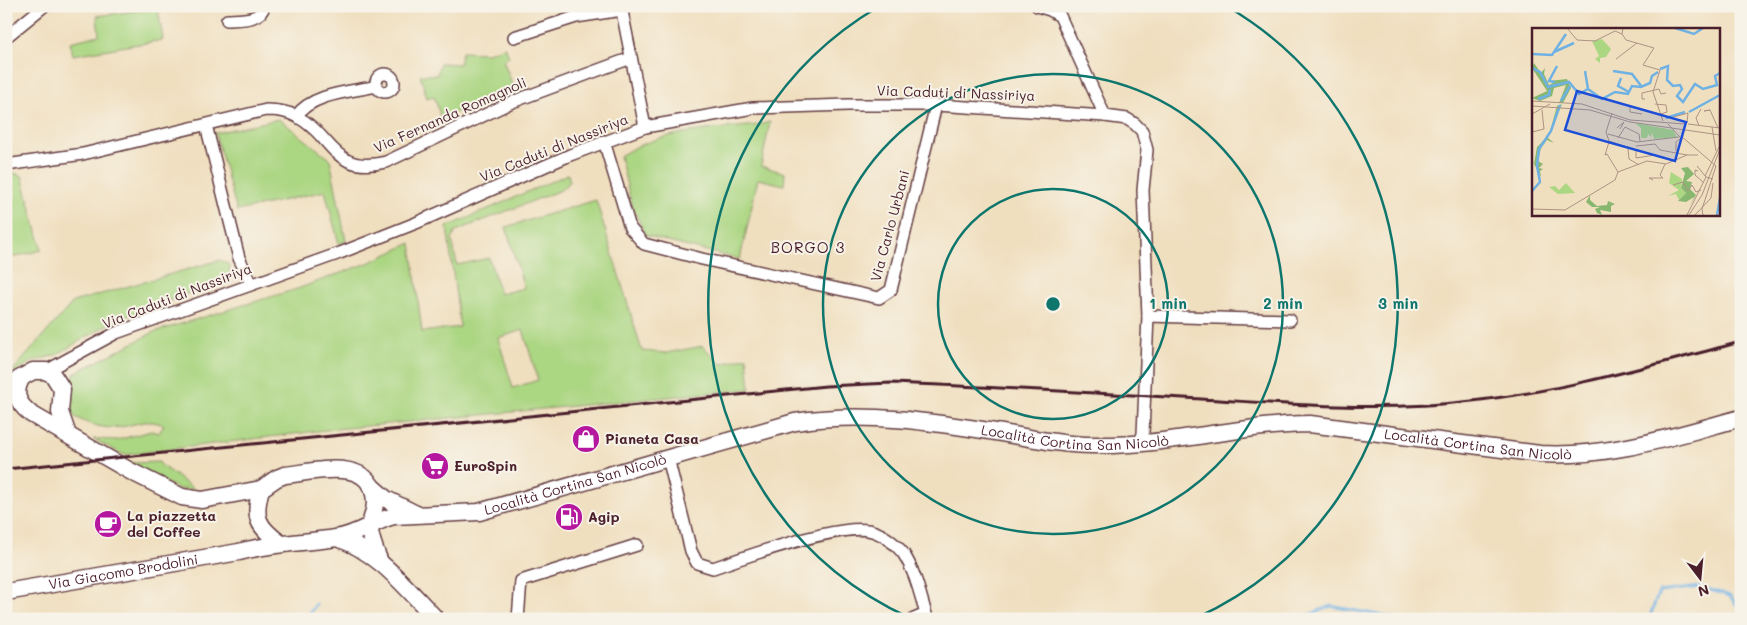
<svg xmlns="http://www.w3.org/2000/svg" width="1747" height="625" font-family="Mali,sans-serif">
<style>
.green{fill:#abd682;stroke:#7a7a56;fill-rule:evenodd}
.lines{fill:none;stroke-linecap:round;stroke-linejoin:round}
.stream{stroke:#6fb1e3;stroke-width:3}
.street-casing{stroke:#633c41;stroke-width:14}
.secondary-casing{stroke:#633c41;stroke-width:19}
.street{stroke:#fff;stroke-width:11}
.secondary{stroke:#fff;stroke-width:16}
.rail{stroke:#4a1f2b;stroke-width:3}
.ring{fill:none;stroke:#0f766e;stroke-width:2.5}
.labels{text-anchor:middle;stroke-width:4;stroke-linejoin:round;paint-order:stroke}
.street-label{font-size:14px;fill:#4a1f2b;stroke:#f7f3e8}
.poi-label{font-size:14px;font-weight:bold;fill:#4a1f2b;stroke:#f7f3e8;text-anchor:start}
.neighbourhood-label{font-size:15px;letter-spacing:1px;fill:#4a1f2b;stroke:#f7f3e8}
.inset-river{fill:none;stroke:#6fb1e3;stroke-width:2.5}
.inset-road{fill:none;stroke:#ae9284;stroke-width:1}
.view{fill:#1d4ed8;fill-opacity:0.15;stroke:#1d4ed8;stroke-width:2.5}
.inset-edge{fill:none;stroke:#4a1f2b;stroke-width:2.5}
.centre{fill:#0f766e;stroke:#f7f3e8;stroke-width:2.5}
.ring-label{font-size:15px;text-anchor:middle;font-weight:bold;fill:#0f766e;stroke:#f7f3e8;stroke-width:4;stroke-linejoin:round;paint-order:stroke}
</style>
<rect width="100%" height="100%" fill="#f7f3e8"/>
<filter id="ink" filterUnits="userSpaceOnUse"><feTurbulence type="fractalNoise" baseFrequency=".02" numOctaves="2"/><feDisplacementMap in="SourceGraphic" scale="10" xChannelSelector="R" yChannelSelector="G"/><feConvolveMatrix kernelMatrix="1 2 1 2 8 2 1 2 1" color-interpolation-filters="sRGB"/></filter>
<filter id="wash" filterUnits="userSpaceOnUse"><feTurbulence type="fractalNoise" baseFrequency=".0096" numOctaves="4" result="noise"/><feDisplacementMap in="SourceGraphic" scale="20" xChannelSelector="R" yChannelSelector="G"/><feGaussianBlur stdDeviation="1.12" result="paint"/><feColorMatrix in="noise" values="0 0 0 0 0 0 0 0 0 0 0 0 0 0 0 0 0 1.4 0 .05"/><feComposite in="paint" operator="in"/></filter>
<g filter="url(#wash)">
<rect width="100%" height="100%" fill="#f0dfbf"/>
<!-- green -->
<g class="green">
<path d="M158,8L163,40L73,55L70,42L99,35L97,16Z"/>
<path d="M505,47L509,57L503,60L513,86L441,119L434,96L427,98L420,75H437L440,63L459,64L462,52L487,53Z"/>
<path d="M279,119L330,159L346,241L339,244L325,191L237,211L215,133Z"/>
<path d="M770,122L761,166L785,173L784,185L758,179L740,259L672,243L646,235L632,207L620,156C659,130 713,130 758,125Z"/>
<path d="M13,173L22,176L42,250L6,259V174Z"/>
<path d="M568,174L570,182L561,190L456,231L452,240L457,265L489,258L500,294L524,288L506,227L596,200L642,351L666,353L703,346L721,364L747,357L750,389L326,430L124,455L93,439L117,440L151,431L159,433L164,425C146,418 139,424 121,427C104,430 86,424 72,415C68,400 69,386 75,373L154,332L297,289L368,263L411,243L422,332L460,327L447,227ZM523,330L538,380L513,388L498,338Z"/>
<path d="M220,260L230,265L229,278L112,322L56,355L34,361L9,375L73,302Z"/>
<path d="M159,462L161,465L194,489H178L130,463Z"/>
</g>
<g class="lines">
<!-- stream -->
<g class="stream">
<path d="M306,619L316,604"/>
<path d="M1299,619L1331,606L1399,619"/>
<path d="M1649,619L1659,592L1701,587L1730,596L1741,610"/>
</g>
</g>
</g>
<g filter="url(#ink)">
<g class="lines">
<defs>
<g id="street">
<path d="M621,6L645,127"/>
<path d="M1037,6L1050,10L1060,16L1105,116"/>
<path d="M227,20C239,19 261,21 264,6"/>
<path d="M6,37L44,6"/>
<path d="M514,37L576,17L622,10"/>
<circle cx="385" cy="83" r="9"/>
<path d="M296,116C313,93 350,92 377,86"/>
<path d="M206,125L239,258L251,283"/>
<path d="M604,141L630,228L644,244L702,259L879,298L891,290L936,105"/>
<path d="M6,165L83,154L266,110C276,110 286,111 296,116C334,136 332,175 386,162L512,102L631,58"/>
<path d="M1148,316L1290,320"/>
<path d="M46,371L116,333L340,253L416,223L570,155L645,127L753,108L848,105H936L1105,116L1127,119L1135,124L1142,131L1147,150L1143,190L1148,316L1143,434L1139,444"/>
<path d="M668,458L691,551L697,563L713,568C744,557 844,522 872,531C883,534 896,544 903,553C915,571 920,594 926,614L914,619"/>
<path d="M518,619L521,581L637,545"/>
</g>
<g id="secondary">
<path d="M21,379C13,394 18,404 31,414L130,471L182,497L202,500L261,489"/>
<path d="M12,383L33,371H46L53,375L62,389L60,412L68,435"/>
<path d="M370,485L386,499L416,514"/>
<path d="M337,538C378,551 407,589 436,619"/>
<path d="M280,543C257,526 253,517 261,489L277,478L285,475C314,472 373,455 375,502C375,512 370,520 370,528C370,539 376,552 380,562"/>
<path id="s1" d="M6,592L239,552C272,543 303,543 336,538C358,535 374,521 394,516L479,512L795,422C864,411 933,422 1002,433C1032,438 1062,445 1092,445C1166,447 1235,425 1310,424L1540,454C1609,458 1674,436 1741,418"/>
</g>
</defs>
<!-- street casing -->
<use href="#street" class="street-casing"/>
<!-- secondary casing -->
<use href="#secondary" class="secondary-casing"/>
<!-- street -->
<use href="#street" class="street"/>
<!-- secondary -->
<use href="#secondary" class="secondary"/>
<!-- rail -->
<path class="rail" d="M6,469L826,386L891,383C994,387 1097,393 1201,399C1291,404 1382,412 1472,401C1564,391 1652,365 1741,342"/>
</g>
</g>
<!-- distance rings -->
<g class="ring">
<circle cx="1053" cy="304" r="115"/>
<circle cx="1053" cy="304" r="230"/>
<path d="M910 618A345 345 0 0 1 878 7M1228 7A345 345 0 0 1 1196 618"/>
</g>
<!-- icons -->
<defs>
<symbol id="shop-disc" viewBox="-11 -11 22 22"><circle r="9.5" fill="#b5179e" stroke="#f7f3e8"/><path d="M-5-2.5h2.3a2.7 3.5 0 0 1 5.4 0H5L5.5 6h-11ZM-1.5-2.5h3a1.5 2.3 0 0 0-3 0Z" fill="#fff"/></symbol>
<symbol id="supermarket-disc" viewBox="-11 -11 22 22"><circle r="9.5" fill="#b5179e" stroke="#f7f3e8"/><path d="M-6-5.5h2.5l.6 2H6L4.5 2H-2.5L-4.4-4H-6ZM-1.5 3.2a1.3 1.3 0 1 0 .1 0ZM3 3.2a1.3 1.3 0 1 0 .1 0Z" fill="#fff"/></symbol>
<symbol id="fuel-disc" viewBox="-11 -11 22 22"><circle r="9.5" fill="#b5179e" stroke="#f7f3e8"/><path d="M-5.5-6h7V0h2V4h1.3V-2.5L3-4.5l.8-.8L6-3V5H2.5V1h-1V6h-7ZM-4.2-4.7v3.2H.2V-4.7Z" fill="#fff"/></symbol>
<symbol id="cafe-disc" viewBox="-11 -11 22 22"><circle r="9.5" fill="#b5179e" stroke="#f7f3e8"/><path d="M-5.5-4.5H6V0H3Q3 3.5 0 3.5H-2.5Q-5.5 3.5-5.5 0ZM3-3.2v2h1.7v-2ZM-6 4.5H4V6H-6Z" fill="#fff"/></symbol>
</defs>
<g fill-rule="evenodd">
<use href="#shop-disc" x="570" y="423" width="32" height="32"/>
<use href="#supermarket-disc" x="419" y="450" width="32" height="32"/>
<use href="#fuel-disc" x="553" y="501" width="32" height="32"/>
<use href="#cafe-disc" x="92" y="508" width="32" height="32"/>
</g>
<g class="labels">
<!-- street labels -->
<g class="street-label">
<text transform="translate(956 93) rotate(2)" y="5">Via Caduti di Nassiriya</text>
<text transform="translate(450 115) rotate(-24)" y="5">Via Fernanda Romagnoli</text>
<text transform="translate(554 148) rotate(-22)" y="5">Via Caduti di Nassiriya</text>
<text transform="translate(890 226) rotate(-75)" y="5">Via Carlo Urbani</text>
<text transform="translate(177 296) rotate(-21)" y="5">Via Caduti di Nassiriya</text>
<text dy="5" stroke="none"><textPath href="#s1" startOffset="1092">Località Cortina San Nicolò</textPath></text>
<text dy="5" stroke="none"><textPath href="#s1" startOffset="1498">Località Cortina San Nicolò</textPath></text>
<text dy="5" stroke="none"><textPath href="#s1" startOffset="582">Località Cortina San Nicolò</textPath></text>
<text dy="5" stroke="none"><textPath href="#s1" startOffset="119">Via Giacomo Brodolini</textPath></text>
</g>
<!-- poi labels -->
<g class="poi-label">
<text x="605" y="444">Pianeta Casa</text>
<text x="454" y="471">EuroSpin</text>
<text x="127" y="521">La piazzetta<tspan x="127" dy="16">del Coffee</tspan></text>
<text x="588" y="522">Agip</text>
</g>
<!-- neighbourhood labels -->
<g class="neighbourhood-label">
<text x="808" y="253">BORGO 3</text>
</g>
</g>
<!-- overview -->
<g transform="translate(1532 28)">
<rect width="188" height="188" fill="#f0dfbf"/>
<path d="M70,11L79,21L74,29L68,30V35L63,31L67,28L60,13ZM103,95L141,102L145,109L122,111L120,104L119,111L110,112L118,111L119,109L116,106L115,110H109V100ZM139,144L150,151L149,160L154,165L147,172L144,166L136,168L147,162L137,155ZM34,155L43,165L26,166L17,159L23,158L27,162Z" fill="#abd682"/>
<path d="M2,35L9,45L13,40L12,46L17,57L21,55L17,53L35,51L39,60L31,75H27L34,57L22,60L20,68L8,73L0,70L15,63L0,40ZM30,76L16,110L22,115L15,112L9,120L6,133L11,136L7,140L11,141L8,143L9,149L2,136L5,119L17,107L25,78ZM156,139L162,146L154,153L160,154L158,161L164,167L158,177L162,169L154,174L146,173L154,165L149,160L153,145L149,140ZM58,167V172L65,178L75,177L76,173L83,176L79,178V184L68,182L70,187L65,185L63,181L68,179H60L54,174Z" fill="#88b770"/>
<path class="inset-river" d="M143,0L162,6L171,0M22,24L42,15M0,26L20,27L34,6M0,40L8,44L16,59L37,54L47,66L56,61L70,71L83,64L96,66L100,58L109,59L118,55L120,48L126,44M128,41L136,38L135,52L141,58L148,57L150,61L145,68L151,74L163,56L171,61L185,57L183,48L188,45M53,43L56,61M81,43L100,46L110,59M89,50L86,58L97,64M23,54L17,53L25,38M6,71L17,67L18,61M29,73L38,58M157,84L188,67M134,90L153,84M0,163L8,154L5,138L7,121L19,103L28,77M185,187L188,170"/>
<path class="inset-road" d="M35,0L45,12L63,13L83,3L90,6M91,0L90,6L94,12L122,20L111,37L128,42L121,64L131,93M84,31L105,15M113,71H110V65L127,61L129,66L134,65M0,73L50,76L98,92L153,96M123,76L134,77L135,84L129,86M0,78L58,82L98,94L188,107M98,78V84L110,86M178,82L172,83L178,82L186,100M80,85L74,104L77,113L104,122M0,86L18,76M138,90L156,85L155,95M136,96L148,109M156,96L188,100M167,98L164,90L169,81M180,99L184,123M85,100L92,94L88,101M0,104L12,101L10,82M76,106L105,114L147,109M149,108L184,138L170,181L171,187M86,110L93,99L107,106L108,113M77,114L73,127L75,126L86,144M104,118L123,116L128,122L155,127M96,121L97,131L107,137M104,121V130L123,127M144,123V114L149,110M165,138L174,149L181,151M166,143L163,142V147L171,154M86,144L115,133L134,136L155,127H166M173,148L188,117M121,152L117,150H131L128,147L133,136M141,157L151,154L156,163L160,157L164,164L169,162M0,181L33,182L83,152L86,144M155,187L174,149M157,187L170,167L188,121M163,187L179,170L181,155"/>
<path class="view" d="M45,63L154,94L143,133L33,102Z"/>
<rect width="188" height="188" class="inset-edge"/>
</g>
<circle cx="1053" cy="304" r="8" class="centre"/>
<g class="ring-label">
<text x="1168" y="309">1 min</text>
<text x="1283" y="309">2 min</text>
<text x="1398" y="309">3 min</text>
</g>
<!-- margin -->
<rect width="1747" height="625" fill="none" stroke="#f7f3e8" stroke-width="25"/>
<!-- north arrow -->
<g transform="translate(1700 578) rotate(164)" stroke="#f7f3e8" stroke-width="4" paint-order="stroke">
<path d="M0-4L9 19L0 12L-9 19Z" fill="#4a1f2b"/>
<text y="-8" font-size="14" font-weight="bold" text-anchor="middle" fill="#4a1f2b">N</text>
</g>
</svg>
